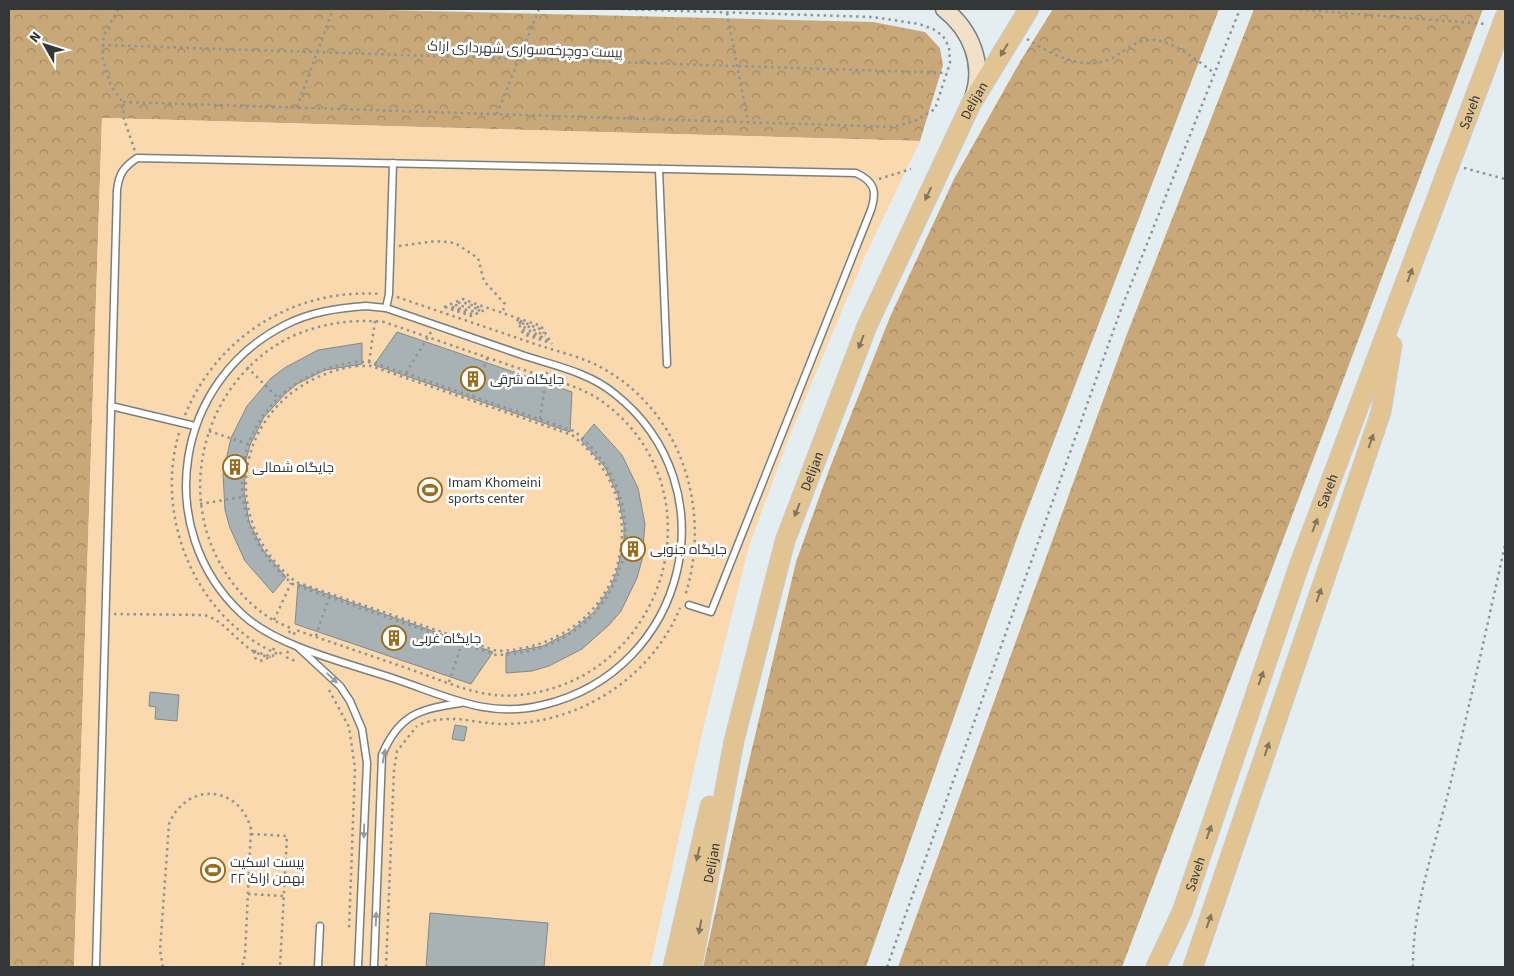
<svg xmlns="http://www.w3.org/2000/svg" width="1514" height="976" font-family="'Source Sans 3',Cairo,sans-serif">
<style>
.forest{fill:url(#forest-crowns)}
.garden{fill:#f9d9ad}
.building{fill:#a8b1b3;stroke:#818a8c}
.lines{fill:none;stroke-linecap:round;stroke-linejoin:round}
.service-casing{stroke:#778082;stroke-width:9}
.secondary-casing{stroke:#778082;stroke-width:19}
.primary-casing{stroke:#cacbcb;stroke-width:21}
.path{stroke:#8e9597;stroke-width:2.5;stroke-dasharray:2.5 4;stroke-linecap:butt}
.service{stroke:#fff;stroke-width:6}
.secondary{stroke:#f1e1c9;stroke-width:16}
.primary{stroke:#e2c492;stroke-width:19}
.oneway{fill:#827660}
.oneway2{fill:#999b9c}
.labels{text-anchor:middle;stroke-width:5;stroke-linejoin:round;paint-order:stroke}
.street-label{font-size:14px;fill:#333738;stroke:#fff}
.poi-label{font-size:14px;fill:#333738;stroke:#fff;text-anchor:start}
</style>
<defs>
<pattern id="forest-crowns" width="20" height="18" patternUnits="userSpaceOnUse" patternTransform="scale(1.25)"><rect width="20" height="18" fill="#c8a879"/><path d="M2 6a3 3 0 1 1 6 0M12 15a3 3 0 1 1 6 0" fill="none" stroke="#a38a64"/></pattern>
</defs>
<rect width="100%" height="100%" fill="#e4eef0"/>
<!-- forest -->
<g class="forest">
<path d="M9,9H343L873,22L925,32L940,48L943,65L920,141L102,118L74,967H9Z"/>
<path d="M1053,9H1219L1021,527L866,967H703L742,791L796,562L829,470L890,317L954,179L1021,60Z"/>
<path d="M1254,9H1483L1122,967H898L1127,334Z"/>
</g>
<!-- garden -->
<path class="garden" d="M102,118L920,141L865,256L790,435L749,546L703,729L650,967H74Z"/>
<!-- building -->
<g class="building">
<path d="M397,332L572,392L570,432L374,365Z"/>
<path d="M362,343V364L325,370L297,384L285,394L264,417L250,445L246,460L244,491L249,522L263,550L286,577L273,593L245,561L230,528L225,510L223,474L231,438L247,406L271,378L286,367L318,350Z"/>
<path d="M594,424L622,455L638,488L645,524L642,560L637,578L621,611L609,625L582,649L549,666L532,671L506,673V653L543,646L570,632L594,612L611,586L617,571L624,541V525L618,495L605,467L581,440Z"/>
<path d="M298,584L493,652L471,684L295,624Z"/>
<path d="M150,692L179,695L177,721L155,719L156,707L149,706Z"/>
<path d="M455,725L467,727L464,741L452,739Z"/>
<path d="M430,913L548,923L544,967H426Z"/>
</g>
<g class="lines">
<defs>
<g id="service">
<path d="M659,169L667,364"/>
<path d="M366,306L386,308C433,324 479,340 525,356C556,366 590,373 615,394C732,487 687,671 543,705C488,719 446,696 395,679C348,663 277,647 242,614C151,529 175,380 285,325C310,312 338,308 366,306Z"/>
<path d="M386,308L389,294L393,163"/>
<path d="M111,406L195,426"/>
<path d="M299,648L340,686L350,701L362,729L367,763L358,967"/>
<path d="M96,967L117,190C119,173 124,167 137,158L856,173C875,182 877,191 871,210L711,612L689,605"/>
<path d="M318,967L320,926"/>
<path d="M374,967L382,755C399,714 420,709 461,703"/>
</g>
<path id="secondary" d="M944,9C971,30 985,64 973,98"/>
<g id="primary">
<path d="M673,967L710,806"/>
<path id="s1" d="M692,967L734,741L785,541L867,326L971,104L1029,9"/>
<path id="s2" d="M1156,967L1182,912L1300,563L1505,17"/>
<path d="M1193,967L1381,412L1392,345"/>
</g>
</defs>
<!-- service casing -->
<use href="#service" class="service-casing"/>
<!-- secondary casing -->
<use href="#secondary" class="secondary-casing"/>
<!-- primary casing -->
<use href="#primary" class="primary-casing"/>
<!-- path -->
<g class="path">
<path d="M118,9L104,35L102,56L111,86L123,102L124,119L135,151"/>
<path d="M1293,9L1486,24"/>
<path d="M727,13L748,122"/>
<path d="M1027,39C1053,55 1087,74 1116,56C1129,48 1137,39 1154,40C1175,42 1197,60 1214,73"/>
<path d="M102,45L947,73"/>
<path d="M123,102L894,127L917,120L935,109L950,63L949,47L943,36L933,29L919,24L873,17L621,9"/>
<path d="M297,107L333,9"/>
<path d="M497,114L539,9"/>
<path d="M1464,168L1505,179"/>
<path d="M879,179L911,169"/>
<path d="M399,246L436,241L455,243L478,258L484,281L505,304L502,314"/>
<path d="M397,297C444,313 491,329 538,345C559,352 583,357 602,368C683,412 712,512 685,596"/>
<path d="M458,303L462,302L481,308"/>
<path d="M455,305L481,309"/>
<path d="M444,307L463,299L476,304L541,326L552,344"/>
<path d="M445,307L471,316L487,309"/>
<path d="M452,307L473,311L483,310"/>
<path d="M451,308L472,314L476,313"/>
<path d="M517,319L523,334L551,343"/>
<path d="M520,321L540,329L544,333"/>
<path d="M519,322C527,332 539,334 550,342"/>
<path d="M522,323L545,336"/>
<path d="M523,329L524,332L544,339"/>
<path d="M355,362H372L574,431C672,510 622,653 496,655L294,585C202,511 238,379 355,362Z"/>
<path d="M369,362L375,321"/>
<path d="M356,366H371L572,435C667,511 618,648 497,651L296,582C206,511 244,383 356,366Z"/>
<path d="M247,367L278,398"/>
<path d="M406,373L431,332"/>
<path d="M473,397L488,356"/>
<path d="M185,415C217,336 295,288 380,294"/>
<path d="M540,419L547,372"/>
<path d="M209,431L248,444"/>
<path d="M179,433C154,518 196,620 280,655L282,649"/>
<path d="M200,504L242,497"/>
<path d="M114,614L204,615C229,621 243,655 271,657"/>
<path d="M274,620L291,583"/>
<path d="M289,633L291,628C262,618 239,595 224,570C173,489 207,375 295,335C324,323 352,319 384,322C431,338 479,355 527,371C552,380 581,386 603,402C723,490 666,681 519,695C482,699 449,683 415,671C375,657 336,644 296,630L293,636"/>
<path d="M316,636L329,597"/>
<path d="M254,651L255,658L260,661L273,656L274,645"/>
<path d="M254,651L269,656"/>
<path d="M288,651L286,657L298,662"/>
<path d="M449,682L462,643"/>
<path d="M329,690L349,727L355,768L349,929"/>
<path d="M421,724C452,713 470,723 501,724C577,725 651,679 680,608"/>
<path d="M251,834L287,836L280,967"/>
<path d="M248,894L284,896"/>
<path d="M163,967L160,950L169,824C186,782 239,784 251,829L245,955L242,967"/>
<path d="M386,967L394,770L397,751L417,726"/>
<path d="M887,967L1120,312L1240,9"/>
<path d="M1413,967C1412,908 1435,847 1449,789C1469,708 1487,627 1505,545"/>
</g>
<!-- service -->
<use href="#service" class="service"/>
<!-- secondary -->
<use href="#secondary" class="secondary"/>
<!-- primary -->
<use href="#primary" class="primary"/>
</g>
<!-- one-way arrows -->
<defs><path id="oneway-solid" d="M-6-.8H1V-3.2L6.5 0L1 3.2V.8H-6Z" transform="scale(1.25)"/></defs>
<g class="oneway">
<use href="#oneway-solid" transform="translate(1004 50) rotate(121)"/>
<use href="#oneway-solid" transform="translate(928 194) rotate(115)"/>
<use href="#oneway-solid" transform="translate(1410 275) rotate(-70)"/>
<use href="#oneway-solid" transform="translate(861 342) rotate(111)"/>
<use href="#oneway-solid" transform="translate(1371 441) rotate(-71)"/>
<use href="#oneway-solid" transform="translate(797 510) rotate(111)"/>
<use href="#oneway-solid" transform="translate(1315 525) rotate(-69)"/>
<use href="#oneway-solid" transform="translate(1319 595) rotate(-71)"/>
<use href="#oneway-solid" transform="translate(1261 678) rotate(-71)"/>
<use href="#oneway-solid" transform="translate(1267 749) rotate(-71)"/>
<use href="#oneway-solid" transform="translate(1209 832) rotate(-71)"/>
<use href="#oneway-solid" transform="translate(698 854) rotate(103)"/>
<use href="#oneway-solid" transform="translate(1209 921) rotate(-71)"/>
<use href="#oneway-solid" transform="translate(700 927) rotate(100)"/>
</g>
<g class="oneway2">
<use href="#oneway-solid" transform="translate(332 678) rotate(43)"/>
<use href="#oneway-solid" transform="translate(384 756) rotate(-79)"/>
<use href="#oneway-solid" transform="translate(364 831) rotate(92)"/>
<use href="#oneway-solid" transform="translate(376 919) rotate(-88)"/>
</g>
<!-- icons -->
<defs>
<symbol id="building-ring" viewBox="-11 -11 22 22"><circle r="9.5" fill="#fff" stroke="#9a6c1c" stroke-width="1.5"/><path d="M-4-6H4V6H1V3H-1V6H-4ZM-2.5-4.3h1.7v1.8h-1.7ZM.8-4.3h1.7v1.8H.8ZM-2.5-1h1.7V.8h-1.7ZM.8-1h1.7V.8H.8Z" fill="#9a6c1c"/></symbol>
<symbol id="stadium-ring" viewBox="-11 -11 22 22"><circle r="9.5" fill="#fff" stroke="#9a6c1c" stroke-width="1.5"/><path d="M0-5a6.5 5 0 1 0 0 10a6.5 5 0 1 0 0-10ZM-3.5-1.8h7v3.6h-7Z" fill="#9a6c1c"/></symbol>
</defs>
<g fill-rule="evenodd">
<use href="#building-ring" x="459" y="365" width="28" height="28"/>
<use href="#building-ring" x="221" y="453" width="28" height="28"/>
<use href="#stadium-ring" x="416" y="476" width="28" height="28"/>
<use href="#building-ring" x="619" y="535" width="28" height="28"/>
<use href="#building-ring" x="380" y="624" width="28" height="28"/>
<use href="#stadium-ring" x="199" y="856" width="28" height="28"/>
</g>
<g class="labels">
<!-- street labels -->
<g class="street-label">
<text transform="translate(525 49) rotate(2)" y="5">پیست دوچرخه‌سواری شهرداری اراک</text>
<text dy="5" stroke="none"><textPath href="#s1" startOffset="916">Delijan</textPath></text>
<text dy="5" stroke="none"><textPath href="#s2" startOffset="911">Saveh</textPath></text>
<text dy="5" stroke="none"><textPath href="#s1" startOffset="511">Delijan</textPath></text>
<text dy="5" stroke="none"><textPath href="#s2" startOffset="506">Saveh</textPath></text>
<text dy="5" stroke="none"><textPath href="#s1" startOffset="106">Delijan</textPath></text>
<text dy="5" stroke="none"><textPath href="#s2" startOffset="101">Saveh</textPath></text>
</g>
<!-- poi labels -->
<g class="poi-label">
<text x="490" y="384">جایگاه شرقی</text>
<text x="252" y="472">جایگاه شمالی</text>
<text x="448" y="487">Imam Khomeini<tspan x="448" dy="16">sports center</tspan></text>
<text x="650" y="554">جایگاه جنوبی</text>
<text x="412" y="643">جایگاه غربی</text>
<text x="230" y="867">پیست اسکیت<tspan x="230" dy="16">۲۲ بهمن اراک</tspan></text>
</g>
</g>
<!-- border -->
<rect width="1514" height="976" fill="none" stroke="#333738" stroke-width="20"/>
<!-- north arrow -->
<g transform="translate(45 45) rotate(309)" stroke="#ffffff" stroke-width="4" paint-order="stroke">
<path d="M0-4L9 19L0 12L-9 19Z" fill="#333738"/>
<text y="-8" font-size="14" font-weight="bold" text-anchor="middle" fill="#333738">N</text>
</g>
</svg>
